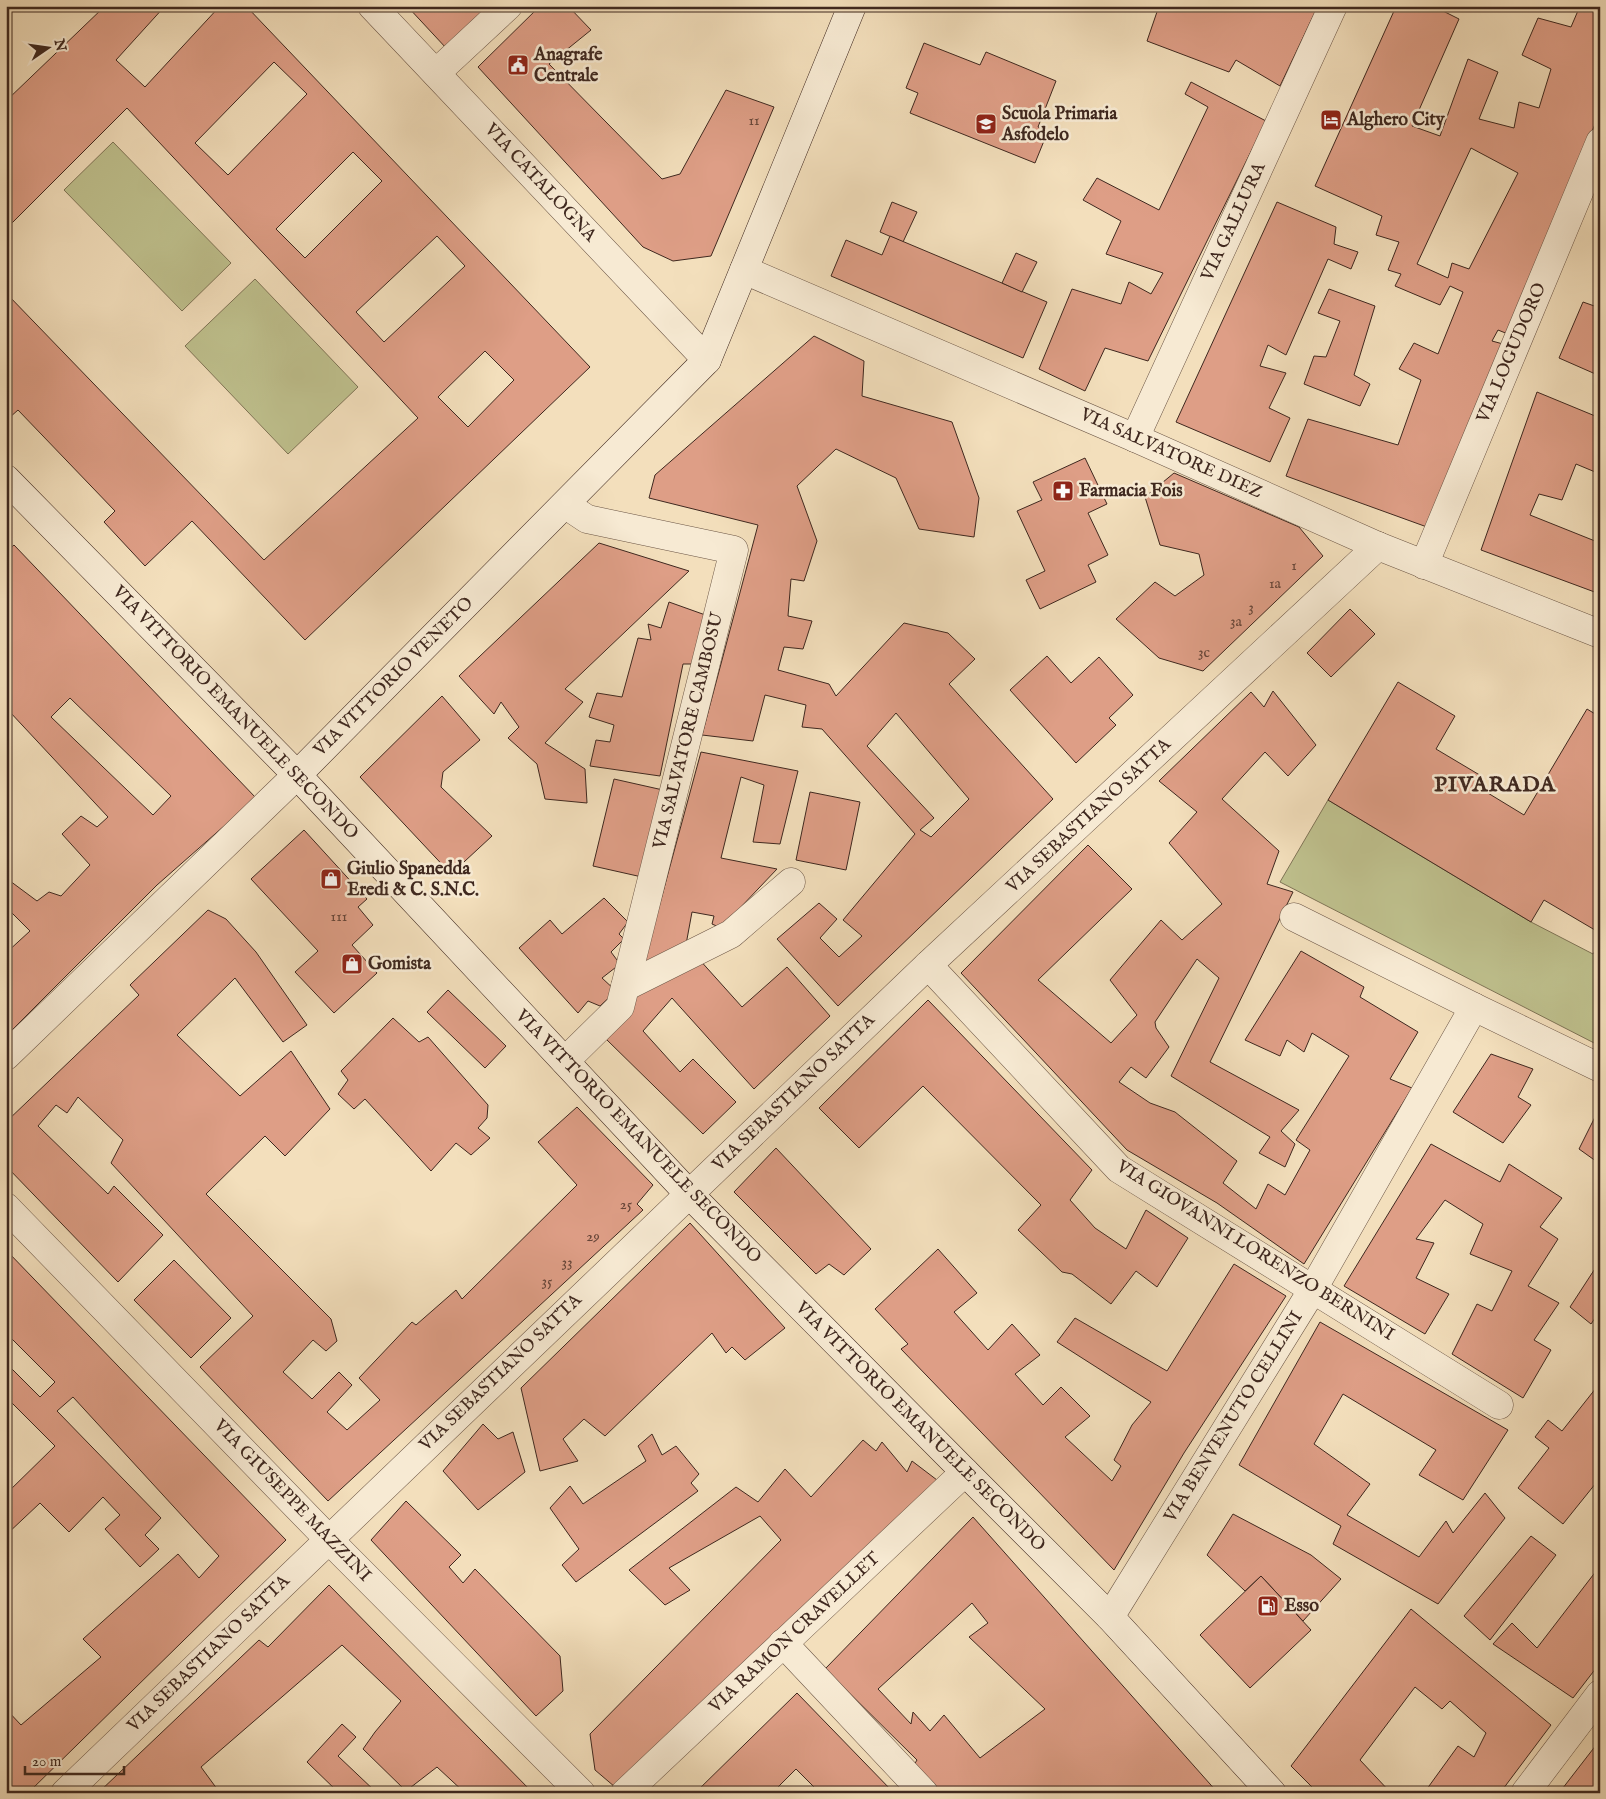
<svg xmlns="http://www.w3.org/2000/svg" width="1606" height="1799" viewBox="0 0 1606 1799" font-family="'IM FELL English',serif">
<rect width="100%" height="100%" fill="#f3dfbc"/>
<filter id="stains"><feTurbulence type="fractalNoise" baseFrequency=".004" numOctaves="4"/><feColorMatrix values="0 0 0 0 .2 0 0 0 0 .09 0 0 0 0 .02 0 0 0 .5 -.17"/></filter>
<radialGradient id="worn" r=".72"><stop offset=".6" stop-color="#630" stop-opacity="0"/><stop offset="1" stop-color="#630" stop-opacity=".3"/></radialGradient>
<g fill="#bfc18e" stroke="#7f7456">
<polygon points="113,142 231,263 182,311 64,190"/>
<polygon points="255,279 358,387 288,454 185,346"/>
<polygon points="1328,800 1531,922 1593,954 1597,948 1600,950 1600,1046 1280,882"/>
</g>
<g fill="#de9e86" stroke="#3f281f" fill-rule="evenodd">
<path d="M105 6H165L116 60 145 87 220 6H246L590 367 305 640 192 521 145 566 104 522 115 511 18 410 9 418 6 416V293L264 560 418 418 127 108 6 229V101ZM274 62 307 94 228 175 195 143ZM353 152 382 181 305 258 276 229ZM437 236 465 266 384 342 356 312ZM485 351 514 380 468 427 438 397Z"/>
<polygon points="407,6 489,6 447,49"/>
<polygon points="540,6 568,6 591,30 549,64 662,179 680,174 726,90 774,107 711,256 673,261 643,247 478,67"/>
<polygon points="1159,6 1318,6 1280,86 1236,60 1229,72 1147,41"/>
<path d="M1378 6H1444L1443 11 1459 19 1412 126 1440 136 1468 59 1498 72 1479 119 1514 128 1519 102 1539 108 1551 69 1522 55 1538 18 1571 27 1580 6H1600V111L1513 336 1498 330 1492 341 1503 344 1427 527 1286 476 1308 419 1398 445 1421 380 1399 369 1414 343 1438 354 1463 292 1450 286 1440 305 1395 286 1401 274 1388 270 1399 242 1376 235 1382 216 1315 186 1394 11ZM1471 148 1518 173 1469 269 1452 263 1448 278 1417 264Z"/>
<polygon points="924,43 980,65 986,52 1056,81 1038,127 1048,131 1035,163 910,113 918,93 906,88"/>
<polygon points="1191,82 1266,121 1148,361 1105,348 1085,391 1039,369 1072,289 1121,304 1129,282 1151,294 1163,273 1106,254 1121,221 1083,200 1097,178 1159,210 1208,107 1185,94"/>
<polygon points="892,202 917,212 903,242 880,232"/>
<polygon points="1277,202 1336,227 1334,244 1358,252 1351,269 1328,259 1286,355 1268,345 1260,366 1286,373 1269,408 1290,418 1270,462 1176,422"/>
<polygon points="890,236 1047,302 1023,358 831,276 846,240 882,255"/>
<polygon points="1016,253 1037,262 1022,292 1002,283"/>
<polygon points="1329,289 1375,306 1354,375 1370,384 1360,406 1304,384 1314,356 1326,357 1340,321 1318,313"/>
<polygon points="1583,302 1600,308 1600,376 1559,358"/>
<path d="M814 336 864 361 862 396 952 422 979 498 974 537 919 529 896 478 836 449 797 486 817 541 804 581 791 579 788 616 812 621 803 649 784 647 778 670 829 684 836 696 904 623 948 633 975 659 949 684 1053 799 838 1006 777 939 819 903 837 919 820 938 839 957 862 936 843 920 915 834 822 729 802 727 806 705 765 695 753 741 702 735 758 525 649 498 655 475ZM896 713 969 799 931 837 920 830 934 818 867 746Z"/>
<polygon points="1537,392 1600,418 1600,474 1576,464 1562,500 1539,494 1530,515 1600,543 1600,594 1481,550"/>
<polygon points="1085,458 1107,504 1088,513 1108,555 1088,565 1096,582 1040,609 1026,580 1045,571 1017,511 1042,500 1033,482"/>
<polygon points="1174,473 1299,527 1323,556 1203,671 1159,658 1116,619 1155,582 1175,596 1204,575 1199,554 1160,545 1145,497"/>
<polygon points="599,543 689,571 565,689 583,702 545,743 585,769 587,803 545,799 537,764 508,738 519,727 501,702 494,714 459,676"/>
<path d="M14 545 256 798 157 885 6 1036V953L30 931 6 907V878L37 901 49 892 61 896 90 865 62 834 81 816 97 827 108 817 9 711 6 714V552ZM70 698 171 796 153 815 51 717Z"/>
<polygon points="669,602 711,617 696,664 683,664 660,776 590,766 596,740 610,742 614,725 589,717 597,693 622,697 638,638 651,640 648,624 661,628"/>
<polygon points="1350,609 1375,634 1331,677 1307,653"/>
<polygon points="1047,656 1071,683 1099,657 1133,695 1109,718 1116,725 1076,763 1010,690"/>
<polygon points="1398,682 1455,716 1436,749 1483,777 1478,787 1524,815 1587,709 1600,717 1600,852 1597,856 1600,858 1600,933 1544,900 1531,922 1328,800"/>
<polygon points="1273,691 1316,745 1288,776 1265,752 1222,799 1279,851 1267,884 1293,892 1210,1062 1299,1110 1281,1131 1295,1144 1285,1167 1259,1153 1270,1137 1171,1076 1219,978 1197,959 1155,1022 1156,1028 1169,1047 1146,1078 1131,1067 1119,1082 1150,1103 1175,1112 1237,1161 1223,1183 1256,1209 1268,1184 1285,1195 1310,1150 1296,1140 1349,1056 1312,1033 1304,1052 1287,1040 1280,1056 1245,1040 1301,951 1364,987 1360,997 1418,1032 1390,1079 1412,1088 1304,1264 1217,1203 1127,1150 961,973 1088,845 1132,889 1038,980 1111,1043 1137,1015 1110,980 1161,920 1182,940 1222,904 1169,843 1197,812 1159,781 1251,692 1264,707"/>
<polygon points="442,696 480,740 443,772 441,787 492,836 451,874 360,777"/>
<polygon points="701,752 798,771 780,844 753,842 764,785 741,777 721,858 777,869 721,928 712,924 714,916 692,912 685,950 644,962"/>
<polygon points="614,779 663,790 642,877 593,866"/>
<polygon points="810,792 860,802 846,870 796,860"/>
<polygon points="304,830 367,899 358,907 373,925 352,945 377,973 334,1013 295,972 318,951 251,879"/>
<polygon points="604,898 628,922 619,934 624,939 611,952 620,964 602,978 616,991 600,1006 588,1001 578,1013 519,948 550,920 562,934"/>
<polygon points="208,910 226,919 256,952 307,1025 283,1042 235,978 177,1035 240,1096 291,1051 330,1109 285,1156 265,1136 206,1194 331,1319 337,1341 326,1351 313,1340 283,1372 312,1399 339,1372 352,1385 327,1412 347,1430 380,1400 359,1378 412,1322 416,1325 456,1290 462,1299 577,1185 538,1142 577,1107 653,1185 637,1204 643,1210 328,1501 200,1367 253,1316 111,1163 123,1140 78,1097 67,1113 56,1105 38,1126 108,1194 114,1186 163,1235 118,1282 6,1166 6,1122 139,995 130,985"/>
<polygon points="698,958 742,1007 787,967 830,1016 754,1089 672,998 643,1031 680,1072 693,1059 736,1102 703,1134 606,1039 623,1010 650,983"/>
<polygon points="448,990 506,1046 485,1068 427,1012"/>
<polygon points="928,1000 1092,1170 1070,1200 1095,1228 1126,1249 1146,1210 1188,1238 1157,1287 1136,1271 1111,1304 1072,1274 1062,1272 1018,1230 1041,1205 923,1086 859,1148 819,1108"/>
<polygon points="393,1018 419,1042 428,1037 488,1105 487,1118 478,1128 490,1138 471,1155 456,1143 431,1171 365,1099 354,1109 338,1094 348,1080 341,1071"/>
<polygon points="1491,1054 1533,1069 1518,1097 1531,1105 1503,1143 1453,1112"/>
<polygon points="1600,1107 1600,1164 1579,1149"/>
<polygon points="1431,1144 1500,1182 1509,1164 1562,1198 1540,1227 1558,1239 1528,1286 1559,1303 1534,1340 1551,1350 1523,1398 1452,1354 1477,1304 1492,1311 1512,1271 1470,1254 1483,1224 1445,1200 1416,1239 1434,1243 1416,1278 1449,1294 1425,1334 1344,1286"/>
<polygon points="776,1148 871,1249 844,1275 829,1264 816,1274 734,1192"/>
<polygon points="690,1223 785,1328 745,1360 732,1347 726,1353 712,1333 605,1436 584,1419 563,1439 578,1461 540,1471 521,1388"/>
<polygon points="938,1249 977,1293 954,1312 988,1350 1012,1324 1040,1355 1015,1374 1043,1405 1061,1387 1090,1416 1065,1437 1112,1481 1121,1466 1114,1460 1132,1425 1151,1402 1057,1342 1075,1318 1167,1371 1234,1264 1286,1296 1184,1453 1114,1570 901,1349 908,1344 875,1309"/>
<polygon points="6,1250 286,1540 28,1793 6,1793 6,1709 21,1725 101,1657 83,1639 178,1554 199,1578 219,1556 73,1397 57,1411 161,1518 145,1535 159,1549 140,1567 105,1529 120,1515 103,1497 69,1532 40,1503 6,1535 6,1494 55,1446 6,1397 6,1363 40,1397 55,1382 6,1333"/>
<polygon points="174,1260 231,1318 191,1358 134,1300"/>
<polygon points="1600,1261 1600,1311 1591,1324 1570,1307"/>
<polygon points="1320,1322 1508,1430 1463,1500 1419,1475 1436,1450 1343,1394 1314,1444 1370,1484 1347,1515 1419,1557 1446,1521 1453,1533 1485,1493 1505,1518 1438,1604 1333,1544 1341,1526 1239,1465"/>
<polygon points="1600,1383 1600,1478 1563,1524 1518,1488 1549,1448 1535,1437 1548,1420 1562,1431"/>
<polygon points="483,1424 498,1439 513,1432 525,1472 478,1510 443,1471"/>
<polygon points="652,1434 662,1455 676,1446 699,1474 691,1483 698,1491 576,1582 562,1565 579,1549 550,1508 570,1486 583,1504 646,1461 638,1446"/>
<polygon points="863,1440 876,1451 882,1442 907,1472 912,1461 937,1480 615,1787 595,1770 590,1734 781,1540 760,1516 669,1568 690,1590 665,1605 629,1570 736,1487 758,1502 785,1469 811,1497"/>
<polygon points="406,1501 461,1555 449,1567 463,1583 475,1569 560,1656 563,1691 536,1716 371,1540"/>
<polygon points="1233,1514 1311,1555 1341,1579 1303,1621 1261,1576 1245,1591 1207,1555"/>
<path d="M973 1517 1218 1793H935L912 1768 917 1760 825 1669ZM972 1603 988 1623 969 1637 1045 1709 980 1758 944 1715 930 1731 913 1712 911 1724 878 1689Z"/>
<polygon points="1531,1536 1556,1555 1490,1640 1464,1616"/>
<polygon points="1600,1566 1600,1663 1573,1698 1493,1644 1512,1623 1537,1648"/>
<polygon points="1261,1576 1311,1630 1250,1688 1200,1635"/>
<polygon points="329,1585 533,1793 465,1793 437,1767 406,1791 363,1749 375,1732 401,1701 342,1645 201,1767 220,1793 147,1793 143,1787 136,1793 98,1793 259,1640 268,1647"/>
<polygon points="1411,1609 1551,1725 1500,1793 1424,1793 1458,1746 1474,1757 1486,1733 1450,1701 1442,1709 1415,1687 1360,1760 1391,1793 1318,1793 1291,1766"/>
<polygon points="797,1693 894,1793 820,1793 796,1769 772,1793 695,1793"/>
<polygon points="342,1724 356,1737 338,1756 377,1793 339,1793 307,1762"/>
<polygon points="1600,1740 1600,1793 1559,1793"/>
</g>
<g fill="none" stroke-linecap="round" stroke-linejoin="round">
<g stroke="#6c5646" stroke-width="29">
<g id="street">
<polyline points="372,6 707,360"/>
<polyline points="436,73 508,6"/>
<polyline points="744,270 1135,438 1378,546 1600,634"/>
<polyline points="1135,438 1333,6"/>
<polyline points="1424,565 1600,142"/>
<polyline points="1294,917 1474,1007"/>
<polyline points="928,965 1119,1169 1499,1405"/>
<polyline points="625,987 731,934 791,882"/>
<polyline points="6,1056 297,775"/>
<polyline points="565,1061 620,1007 734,550 587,519 566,505"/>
<polyline points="6,1207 343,1554 581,1793"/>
<polyline points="1110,1617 1313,1289 1474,1007 1600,1068"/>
<polyline points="783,1643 924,1793"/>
<polyline points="65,1793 928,965 1378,546"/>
<polyline points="625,1793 965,1472"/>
<polyline points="1525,1793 1600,1694"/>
</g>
</g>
<g stroke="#3f281f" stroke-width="29">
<g id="secondary">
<polyline points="6,479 297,775 689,1194 965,1472 1110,1617 1272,1793"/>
<polyline points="297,775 707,360 852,6"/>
</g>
</g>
<use href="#street" stroke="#f7ead3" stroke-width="28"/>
<use href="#secondary" stroke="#f7ead3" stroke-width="28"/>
</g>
<defs>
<g id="civic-square" transform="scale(1.125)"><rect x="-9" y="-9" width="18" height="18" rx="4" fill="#8f2418" stroke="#f7ead3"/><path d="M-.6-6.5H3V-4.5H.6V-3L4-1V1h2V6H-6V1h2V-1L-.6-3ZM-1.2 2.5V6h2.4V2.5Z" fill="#fff"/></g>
<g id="hotel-square" transform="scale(1.125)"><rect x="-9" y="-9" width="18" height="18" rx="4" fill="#8f2418" stroke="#f7ead3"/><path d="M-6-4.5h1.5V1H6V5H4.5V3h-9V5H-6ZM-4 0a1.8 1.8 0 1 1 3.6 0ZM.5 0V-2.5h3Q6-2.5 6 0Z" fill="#fff"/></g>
<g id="school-square" transform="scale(1.125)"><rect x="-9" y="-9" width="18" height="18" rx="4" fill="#8f2418" stroke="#f7ead3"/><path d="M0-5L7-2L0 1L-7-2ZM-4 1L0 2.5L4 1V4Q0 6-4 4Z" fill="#fff"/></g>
<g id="pharmacy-square" transform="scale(1.125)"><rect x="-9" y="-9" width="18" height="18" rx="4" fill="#8f2418" stroke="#f7ead3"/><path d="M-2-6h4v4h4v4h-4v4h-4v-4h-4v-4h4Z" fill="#fff"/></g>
<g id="shop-square" transform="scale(1.125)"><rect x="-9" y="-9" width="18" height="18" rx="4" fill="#8f2418" stroke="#f7ead3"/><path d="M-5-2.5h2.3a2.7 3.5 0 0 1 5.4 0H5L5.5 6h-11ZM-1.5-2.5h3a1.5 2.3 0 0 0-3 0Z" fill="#fff"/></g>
<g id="fuel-square" transform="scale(1.125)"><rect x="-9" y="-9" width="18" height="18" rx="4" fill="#8f2418" stroke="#f7ead3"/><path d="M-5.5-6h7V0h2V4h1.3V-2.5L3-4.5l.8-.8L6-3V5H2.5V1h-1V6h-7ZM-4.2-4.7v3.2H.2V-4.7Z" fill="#fff"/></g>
</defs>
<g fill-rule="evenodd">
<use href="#civic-square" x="518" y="65"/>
<use href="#hotel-square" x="1331" y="120"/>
<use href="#school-square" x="986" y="124"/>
<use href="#pharmacy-square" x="1063" y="491"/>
<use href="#shop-square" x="331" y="879"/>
<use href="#shop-square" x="352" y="964"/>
<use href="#fuel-square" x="1268" y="1606"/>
</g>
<g text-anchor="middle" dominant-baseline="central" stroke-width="5" stroke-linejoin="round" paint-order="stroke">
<g font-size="15" fill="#674639">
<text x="754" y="120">11</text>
<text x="1294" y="565">1</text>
<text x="1275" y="583">1a</text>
<text x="1251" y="607">3</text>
<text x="1236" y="621">3a</text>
<text x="1204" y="652">3c</text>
<text x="339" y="916">111</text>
<text x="626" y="1204">25</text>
<text x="593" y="1236">29</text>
<text x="567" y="1262">33</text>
<text x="547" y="1281">35</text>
</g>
<g font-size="18" font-weight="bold" fill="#3f281f" stroke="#f7ead3" text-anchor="start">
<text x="534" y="55">Anagrafe<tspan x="534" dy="21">Centrale</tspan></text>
<text x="1002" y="114">Scuola Primaria<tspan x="1002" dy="21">Asfodelo</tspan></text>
<text x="1347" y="120">Alghero City</text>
<text x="1079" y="491">Farmacia Fois</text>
<text x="347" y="869">Giulio Spanedda<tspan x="347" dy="21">Eredi &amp; C. S.N.C.</tspan></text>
<text x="368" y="964">Gomista</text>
<text x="1284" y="1606">Esso</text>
</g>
<g font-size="18" fill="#3f281f" stroke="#f7ead3">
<text transform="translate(540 183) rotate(47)">VIA CATALOGNA</text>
<text transform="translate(1234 222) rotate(-65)">VIA GALLURA</text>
<text transform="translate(1512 353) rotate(-67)">VIA LOGUDORO</text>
<text transform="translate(1171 454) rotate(24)">VIA SALVATORE DIEZ</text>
<text transform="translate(394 677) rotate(-45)">VIA VITTORIO VENETO</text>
<text transform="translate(235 713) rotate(46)">VIA VITTORIO EMANUELE SECONDO</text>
<text transform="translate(689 731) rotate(-76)">VIA SALVATORE CAMBOSU</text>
<text transform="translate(1089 816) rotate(-43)">VIA SEBASTIANO SATTA</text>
<text transform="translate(794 1093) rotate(-44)">VIA SEBASTIANO SATTA</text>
<text transform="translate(638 1137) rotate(46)">VIA VITTORIO EMANUELE SECONDO</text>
<text transform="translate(1255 1251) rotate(32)">VIA GIOVANNI LORENZO BERNINI</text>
<text transform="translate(501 1373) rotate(-44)">VIA SEBASTIANO SATTA</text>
<text transform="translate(1234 1417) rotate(-58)">VIA BENVENUTO CELLINI</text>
<text transform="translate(920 1427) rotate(45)">VIA VITTORIO EMANUELE SECONDO</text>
<text transform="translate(292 1501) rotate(46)">VIA GIUSEPPE MAZZINI</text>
<text transform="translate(795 1633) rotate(-43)">VIA RAMON CRAVELLET</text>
<text transform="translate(209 1654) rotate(-44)">VIA SEBASTIANO SATTA</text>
</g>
<g font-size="22" font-weight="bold" letter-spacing="1" fill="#3f281f" stroke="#f7ead3">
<text x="1495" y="785">PIVARADA</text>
</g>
</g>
<rect width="1606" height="1799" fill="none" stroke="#f3dfbc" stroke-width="25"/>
<rect x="8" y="8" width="1591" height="1784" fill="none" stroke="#3f281f" stroke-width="2.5"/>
<rect x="12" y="12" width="1581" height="1774" fill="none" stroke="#3f281f"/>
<g transform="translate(48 48) rotate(77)" stroke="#f7ead3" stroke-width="4" paint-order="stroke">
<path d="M0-4L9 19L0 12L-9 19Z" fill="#3f281f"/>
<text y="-8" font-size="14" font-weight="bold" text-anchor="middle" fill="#3f281f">N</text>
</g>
<path d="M25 1766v8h99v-8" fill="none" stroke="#3f281f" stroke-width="2.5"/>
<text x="32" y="1766" font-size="15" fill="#3f281f" stroke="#f7ead3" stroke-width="4" paint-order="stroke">20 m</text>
<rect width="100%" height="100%" filter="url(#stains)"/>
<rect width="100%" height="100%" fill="url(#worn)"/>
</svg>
